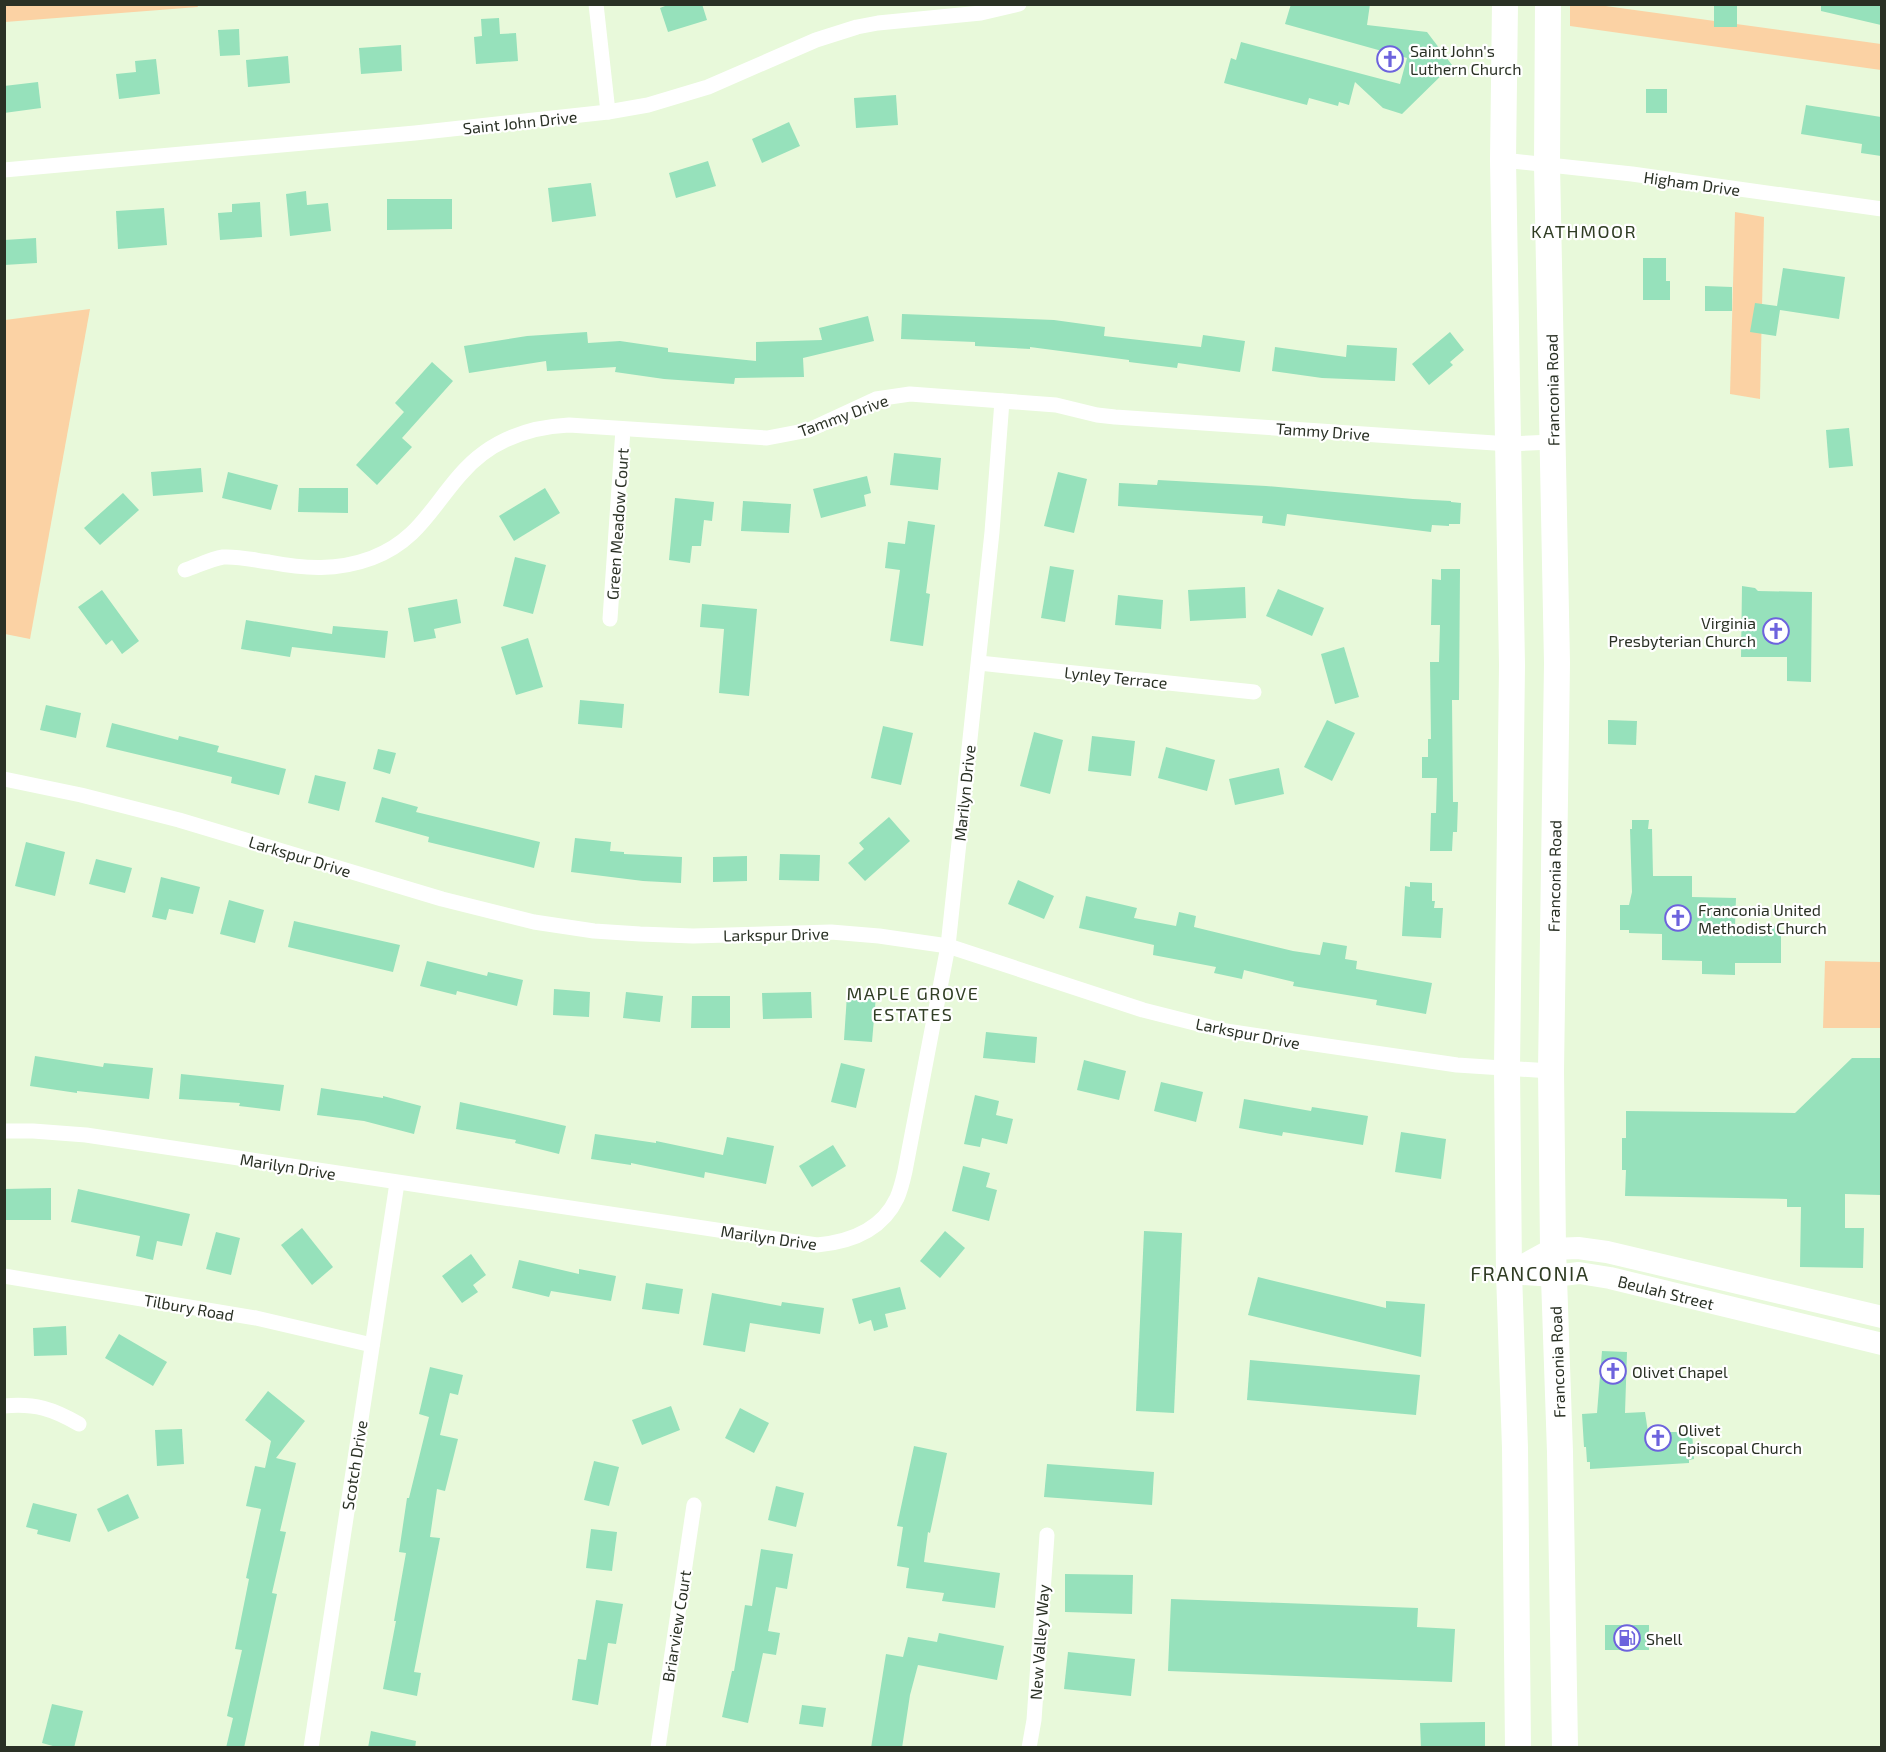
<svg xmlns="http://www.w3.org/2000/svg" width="1886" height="1752" viewBox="0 0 1886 1752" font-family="'Exo 2',sans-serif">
<rect width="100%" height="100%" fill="#e8f9da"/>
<g fill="#fbd2a4">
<polygon points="1591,4 1881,44 1881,70 1570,26 1570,5"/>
<polygon points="197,5 198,7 5,22 5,5"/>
<polygon points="1735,212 1764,217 1760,399 1730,394"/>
<polygon points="90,309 30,639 5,634 5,320"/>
<polygon points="1825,961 1881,962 1881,1028 1823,1028"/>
</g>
<g fill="#96e1bb">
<polygon points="670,4 702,4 707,20 668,32 660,8"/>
<polygon points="1291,4 1370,4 1367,25 1427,32 1452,65 1402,114 1383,108 1355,82 1349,105 1339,102 1338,106 1309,98 1307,105 1224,83 1231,58 1236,60 1241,42 1400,84 1407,58 1285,24"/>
<rect x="1714" y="4" width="23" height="23"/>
<polygon points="1821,4 1881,4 1881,25 1821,11"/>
<polygon points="499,18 500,34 516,33 518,61 476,64 474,37 482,36 481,19"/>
<polygon points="239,29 240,55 220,56 218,30"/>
<polygon points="401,45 402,71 361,74 359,48"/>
<polygon points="288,56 290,83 248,87 246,60"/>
<polygon points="156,59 160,94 119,99 116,74 136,72 135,61"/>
<polygon points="38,82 41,108 4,113 4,86"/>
<rect x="1646" y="89" width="21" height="24"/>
<polygon points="896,95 898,125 856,128 854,98"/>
<polygon points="1806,105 1881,117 1881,156 1861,153 1862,144 1801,134"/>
<polygon points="789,122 800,146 762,163 752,139"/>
<polygon points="708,161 716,186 676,198 669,173"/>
<polygon points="591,183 596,216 552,222 548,188"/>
<polygon points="306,191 307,205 328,203 331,231 290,236 286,194"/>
<polygon points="387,199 452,199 452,229 387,230"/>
<polygon points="260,202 262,237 220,240 218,213 232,212 232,204"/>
<polygon points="164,208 167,245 118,249 116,211"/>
<polygon points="36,238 37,263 4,265 4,240"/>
<polygon points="1643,258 1666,258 1666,281 1670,281 1670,300 1643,300"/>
<polygon points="1783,268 1845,277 1839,319 1780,310 1776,336 1750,332 1755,303 1777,306"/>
<polygon points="1705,286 1732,287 1732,311 1705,311"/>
<polygon points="902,314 1054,320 1105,327 1104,336 1201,347 1203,335 1245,341 1240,372 1178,363 1177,368 1129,362 1129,360 1030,347 1030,349 975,346 975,342 901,339"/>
<polygon points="868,316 874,341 803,358 804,377 735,378 734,384 664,379 615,372 616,367 547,371 546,361 469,373 464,346 527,336 587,332 588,343 620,341 668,348 668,352 756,361 756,342 822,340 819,328"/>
<polygon points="1450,332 1464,350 1450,362 1453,365 1429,385 1412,364"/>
<polygon points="1347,345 1397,348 1395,381 1322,378 1272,371 1275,347 1346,357"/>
<polygon points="432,362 453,381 402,438 412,447 377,485 356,465 404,412 395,403"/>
<polygon points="1849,428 1853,466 1829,468 1826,430"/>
<polygon points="894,453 941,458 938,490 890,485"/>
<polygon points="201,468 203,492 153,496 151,472"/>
<polygon points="228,472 278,485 271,510 222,498"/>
<polygon points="1058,472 1087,479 1074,533 1044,526"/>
<polygon points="867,476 871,493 864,495 866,506 821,518 813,489"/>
<polygon points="1158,480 1266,486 1413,499 1451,501 1451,502 1461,503 1460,524 1449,524 1449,526 1432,525 1431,532 1287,514 1285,526 1262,523 1263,516 1118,506 1119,483 1157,485"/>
<polygon points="299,488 348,488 348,513 298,512"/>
<polygon points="545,488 560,513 514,541 499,516"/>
<polygon points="123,493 139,510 100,545 84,528"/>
<polygon points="675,498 714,502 712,521 704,520 701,546 692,546 690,563 669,560"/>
<polygon points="743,501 791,504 789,533 741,531"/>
<polygon points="908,521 935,525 926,593 930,594 923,646 890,641 900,570 885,568 888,542 905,544"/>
<polygon points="515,557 546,565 533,614 503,606"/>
<polygon points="1050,566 1074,570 1065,622 1041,618"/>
<polygon points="1441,569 1460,569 1459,700 1452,700 1453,802 1458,802 1457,832 1453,832 1452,851 1430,851 1431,813 1436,813 1437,778 1422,778 1422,757 1428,757 1428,739 1431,739 1430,662 1439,662 1440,625 1431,625 1432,579 1441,580"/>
<polygon points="1742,586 1755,588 1758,591 1812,592 1811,682 1787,681 1787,657 1741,657"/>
<polygon points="1245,587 1246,618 1190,621 1188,590"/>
<polygon points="1278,589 1324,608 1312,636 1266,616"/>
<polygon points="102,590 139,641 122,654 112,640 106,645 78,607"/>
<polygon points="1118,595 1163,600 1161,629 1115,625"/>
<polygon points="457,599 461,623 434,629 436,638 414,642 408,608"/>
<polygon points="702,604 757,609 749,696 719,693 724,629 700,627"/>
<polygon points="246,620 332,634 333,626 388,631 385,658 292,647 290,657 241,649"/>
<polygon points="528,638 543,687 516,695 501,647"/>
<polygon points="1344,647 1359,697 1335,704 1321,654"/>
<polygon points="580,700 624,704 622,728 578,724"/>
<polygon points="46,705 81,713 76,738 40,730"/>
<polygon points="1327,720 1355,733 1332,781 1304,767"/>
<polygon points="1608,720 1637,721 1636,745 1608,744"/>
<polygon points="112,723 178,740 179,736 219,746 217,752 286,769 279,795 231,783 232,777 106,747"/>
<polygon points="883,726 913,733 901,785 871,778"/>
<polygon points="1034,732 1063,740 1050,794 1020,786"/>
<polygon points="1092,736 1135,741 1131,776 1088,771"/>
<polygon points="1166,747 1215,760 1207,791 1158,778"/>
<polygon points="378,749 396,753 390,774 373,769"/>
<polygon points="1279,768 1284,794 1235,805 1229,779"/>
<polygon points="315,775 346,782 339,811 308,803"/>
<polygon points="382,797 418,807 416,812 540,842 534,868 428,842 429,837 375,822"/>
<polygon points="889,817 910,841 865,881 848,863 864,849 859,843"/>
<polygon points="1632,820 1649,820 1648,829 1652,829 1653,876 1692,876 1692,897 1736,898 1735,926 1781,926 1781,963 1735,963 1735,975 1702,974 1702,961 1662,960 1662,934 1629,933 1629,930 1620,930 1620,905 1629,905 1632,892 1630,829 1632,829"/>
<polygon points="575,838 611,842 610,851 624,852 624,854 682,857 681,883 643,881 571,872"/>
<polygon points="26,842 65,852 55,896 15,886"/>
<polygon points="780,854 820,855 819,881 779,880"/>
<polygon points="747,856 747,881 713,882 713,857"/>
<polygon points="96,859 132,868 125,893 89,884"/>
<polygon points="161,877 200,887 193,914 169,909 166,920 152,917"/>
<polygon points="1018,880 1054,896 1044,919 1008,904"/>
<polygon points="1410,882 1432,883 1432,901 1435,901 1434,908 1443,908 1441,938 1402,936 1405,886 1410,887"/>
<polygon points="1086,896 1137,908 1134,918 1176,926 1179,912 1196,916 1194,927 1293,951 1320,955 1323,942 1347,946 1345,959 1357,961 1356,969 1432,983 1426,1014 1376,1005 1377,1000 1293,986 1294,982 1244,970 1242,979 1214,973 1216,967 1153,955 1154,945 1079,928"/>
<polygon points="229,900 264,910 255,943 220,934"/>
<polygon points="294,921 400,945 393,972 288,947"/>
<polygon points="427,961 487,976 488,972 523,980 517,1006 457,991 456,995 420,986"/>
<polygon points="554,989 590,992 589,1017 553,1015"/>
<polygon points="626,992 663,996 660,1022 623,1018"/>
<polygon points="811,992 812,1018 763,1019 762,993"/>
<polygon points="847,995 876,996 872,1042 844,1040"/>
<polygon points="692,996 730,996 730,1028 691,1028"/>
<polygon points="986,1032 1037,1037 1035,1063 983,1058"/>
<polygon points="35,1056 103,1067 104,1063 153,1068 149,1099 77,1091 77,1093 30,1086"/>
<polygon points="1852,1058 1881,1058 1881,1195 1845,1194 1845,1228 1864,1228 1863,1268 1800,1267 1801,1207 1787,1207 1787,1199 1625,1196 1626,1170 1622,1170 1622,1138 1626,1138 1626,1111 1795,1113"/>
<polygon points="1084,1060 1126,1071 1119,1100 1077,1090"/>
<polygon points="841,1063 865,1069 856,1108 831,1102"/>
<polygon points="181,1074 284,1085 280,1111 239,1106 240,1103 179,1099"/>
<polygon points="1161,1082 1203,1092 1196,1122 1154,1111"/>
<polygon points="321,1088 383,1098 383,1096 421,1106 414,1134 364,1121 317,1115"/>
<polygon points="975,1095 999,1101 996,1115 1013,1119 1007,1144 982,1138 980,1147 964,1144"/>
<polygon points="1244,1099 1311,1111 1312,1107 1368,1116 1363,1145 1283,1132 1282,1136 1239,1128"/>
<polygon points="460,1102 566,1126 559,1154 515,1143 516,1140 456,1129"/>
<polygon points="1401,1132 1446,1139 1441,1179 1395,1172"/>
<polygon points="595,1134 656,1143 656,1141 723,1155 727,1137 774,1146 766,1184 705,1172 704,1178 631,1163 631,1165 591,1159"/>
<polygon points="833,1145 846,1166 812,1187 799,1166"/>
<polygon points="963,1166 990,1173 986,1187 997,1190 989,1221 952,1211"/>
<polygon points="51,1188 51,1220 4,1220 4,1189"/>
<polygon points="78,1189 190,1214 182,1246 157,1241 153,1260 136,1256 140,1236 71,1222"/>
<polygon points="302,1228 333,1267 312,1285 281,1245"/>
<polygon points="945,1231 965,1248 940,1278 920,1261"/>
<polygon points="1144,1231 1182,1233 1174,1413 1136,1411"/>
<polygon points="216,1232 240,1238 231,1275 206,1269"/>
<polygon points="471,1254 486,1275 473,1285 478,1292 462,1303 442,1276"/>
<polygon points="519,1260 579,1274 579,1269 616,1276 611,1301 551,1291 549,1297 512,1288"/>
<polygon points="1258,1277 1386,1308 1386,1301 1425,1304 1421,1357 1248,1315"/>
<polygon points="646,1283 683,1289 679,1314 642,1309"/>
<polygon points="900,1287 906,1309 885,1314 888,1327 874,1331 871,1320 859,1324 852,1299"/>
<polygon points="712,1293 781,1306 782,1302 824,1308 820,1334 750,1323 745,1352 703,1345"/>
<polygon points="66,1326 67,1355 34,1356 33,1328"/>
<polygon points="119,1334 167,1362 153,1386 105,1358"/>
<polygon points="1602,1351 1627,1352 1625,1413 1645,1412 1648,1432 1692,1432 1694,1459 1689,1460 1689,1463 1590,1469 1590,1462 1587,1462 1586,1447 1584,1447 1582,1414 1597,1413"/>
<polygon points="1250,1360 1420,1375 1416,1415 1247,1400"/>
<polygon points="430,1367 463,1375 458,1395 450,1393 440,1435 458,1439 445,1491 437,1489 430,1537 440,1538 414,1672 421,1673 417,1696 383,1689 396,1621 394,1621 406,1553 399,1552 407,1498 409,1498 429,1417 419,1414"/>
<polygon points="268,1391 305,1421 276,1458 296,1463 280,1531 286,1532 272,1593 277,1594 244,1748 226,1748 233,1718 227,1716 242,1650 235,1649 249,1579 246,1578 261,1509 246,1506 255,1466 265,1468 271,1441 245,1420"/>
<polygon points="671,1406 680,1430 642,1445 632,1420"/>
<polygon points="740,1408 769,1423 754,1453 725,1438"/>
<polygon points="182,1429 184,1464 157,1466 155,1430"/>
<polygon points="914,1446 947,1453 930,1533 928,1532 924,1562 1000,1573 995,1608 942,1601 944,1593 906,1588 909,1568 897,1566 903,1527 897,1526"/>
<polygon points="594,1461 619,1467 609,1506 584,1500"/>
<polygon points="1047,1464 1154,1472 1152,1505 1044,1497"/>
<polygon points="776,1486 804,1493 796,1527 768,1520"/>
<polygon points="128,1494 139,1518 108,1532 97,1509"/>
<polygon points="33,1503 77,1514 70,1542 37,1534 38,1530 26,1527"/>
<polygon points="591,1529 617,1532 612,1571 586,1568"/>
<polygon points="761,1549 793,1554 787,1589 776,1587 768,1631 780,1633 776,1655 763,1653 748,1723 722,1717 732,1671 734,1671 745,1605 752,1606"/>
<polygon points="1065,1574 1133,1575 1132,1614 1065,1612"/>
<polygon points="1171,1599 1418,1608 1417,1627 1455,1629 1452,1682 1168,1671"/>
<polygon points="596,1600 623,1604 616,1644 608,1643 598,1705 572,1700 578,1659 586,1660"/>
<rect x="1605" y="1625" width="44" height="25"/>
<polygon points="939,1633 1004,1646 997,1680 918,1665 910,1695 902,1748 871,1748 886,1654 903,1657 908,1637 937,1642"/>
<polygon points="1068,1652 1135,1659 1131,1696 1064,1689"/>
<polygon points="52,1704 83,1711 74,1748 60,1748 42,1743"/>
<polygon points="802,1705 826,1708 823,1727 799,1724"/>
<polygon points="1485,1722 1485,1748 1421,1748 1420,1723"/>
<polygon points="371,1731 416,1741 415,1748 368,1748"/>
</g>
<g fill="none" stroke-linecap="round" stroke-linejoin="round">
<g stroke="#fff" stroke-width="15">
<polyline points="596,4 608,112"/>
<polyline points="1503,160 1632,174 1882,209"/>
<polyline points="4,170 415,133 608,112 648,105 708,87 816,40 857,27 878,23 981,13 1019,4"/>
<path d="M185 570C197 566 211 559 223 557 238 556 254 560 269 562 305 569 337 571 372 558 417 541 431 508 460 475 488 442 527 427 569 425L767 438 809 430 876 399 910 394 1056 405 1097 415 1115 417 1509 444 1553 442"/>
<polyline points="610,619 623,429"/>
<polyline points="979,663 1254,692"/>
<polyline points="4,779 81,795 179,820 442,899 534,922 594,931 640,934 693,936 831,932 879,936 948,946 1143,1010 1226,1031 1457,1065 1551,1071"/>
<path d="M4 1131H33L86 1135 817 1245C850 1242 882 1230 897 1198 901 1189 903 1180 905 1171L948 946 992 532 1002 401"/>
<polyline points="4,1276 256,1318 372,1345"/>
<path d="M4 1406C35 1403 53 1409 79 1424"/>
<polyline points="311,1748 397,1183"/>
<polyline points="658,1748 694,1505"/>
<polyline points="1029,1748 1034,1720 1047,1535"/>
</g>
<g stroke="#fff" stroke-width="22">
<polyline points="1509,1273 1553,1249 1578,1248 1607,1252 1882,1317"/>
<polyline points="1509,1273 1554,1276 1579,1273 1610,1278 1882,1344"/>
</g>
<g stroke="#fff" stroke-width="26">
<polyline points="1505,4 1503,160 1512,665 1507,1068 1509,1273 1515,1448 1518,1748"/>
<polyline points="1548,4 1547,165 1557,663 1551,1071 1553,1249 1560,1452 1565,1748"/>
</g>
</g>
<defs>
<g id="church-ring" transform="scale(1.35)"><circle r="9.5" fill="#fff" stroke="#6d63dd" stroke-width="1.5"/><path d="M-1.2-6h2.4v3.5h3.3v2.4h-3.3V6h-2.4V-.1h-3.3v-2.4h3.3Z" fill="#6d63dd"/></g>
<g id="fuel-ring" transform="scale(1.35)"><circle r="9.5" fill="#fff" stroke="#6d63dd" stroke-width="1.5"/><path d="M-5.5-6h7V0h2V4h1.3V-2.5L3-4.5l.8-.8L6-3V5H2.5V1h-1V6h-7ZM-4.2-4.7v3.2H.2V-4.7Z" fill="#6d63dd"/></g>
</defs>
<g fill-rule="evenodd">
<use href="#church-ring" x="1390" y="59"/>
<use href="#church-ring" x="1776" y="631"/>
<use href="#church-ring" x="1678" y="918"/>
<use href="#church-ring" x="1613" y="1371"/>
<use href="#church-ring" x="1658" y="1438"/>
<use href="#fuel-ring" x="1627" y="1638"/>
</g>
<g text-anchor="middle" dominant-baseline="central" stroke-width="4.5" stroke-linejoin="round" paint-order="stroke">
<g font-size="16" fill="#2a3125" stroke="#fff" text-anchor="start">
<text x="1410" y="50">Saint John's<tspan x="1410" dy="18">Luthern Church</tspan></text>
<text x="1756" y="622" text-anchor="end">Virginia<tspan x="1756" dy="18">Presbyterian Church</tspan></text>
<text x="1698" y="909">Franconia United<tspan x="1698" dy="18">Methodist Church</tspan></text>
<text x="1632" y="1371">Olivet Chapel</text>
<text x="1678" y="1429">Olivet<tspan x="1678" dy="18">Episcopal Church</tspan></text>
<text x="1646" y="1638">Shell</text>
</g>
<g font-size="16" fill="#2a3125" stroke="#fff">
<text transform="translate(520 122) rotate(-6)">Saint John Drive</text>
<text transform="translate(1692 183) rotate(8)">Higham Drive</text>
<text transform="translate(1552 390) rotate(-91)">Franconia Road</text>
<text transform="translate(843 415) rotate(-20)">Tammy Drive</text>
<text transform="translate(1323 431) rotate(4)">Tammy Drive</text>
<text transform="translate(617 524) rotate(-86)">Green Meadow Court</text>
<text transform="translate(1116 677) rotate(6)">Lynley Terrace</text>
<text transform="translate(964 793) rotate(-84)">Marilyn Drive</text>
<text transform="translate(300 856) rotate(17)">Larkspur Drive</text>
<text transform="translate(1554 876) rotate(-89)">Franconia Road</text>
<text transform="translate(776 934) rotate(-1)">Larkspur Drive</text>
<text transform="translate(1248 1033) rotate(11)">Larkspur Drive</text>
<text transform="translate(288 1166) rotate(9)">Marilyn Drive</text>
<text transform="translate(769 1237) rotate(8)">Marilyn Drive</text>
<text transform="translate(1666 1292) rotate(14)">Beulah Street</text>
<text transform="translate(189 1307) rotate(10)">Tilbury Road</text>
<text transform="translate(1557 1362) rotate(-92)">Franconia Road</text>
<text transform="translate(354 1465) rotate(-81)">Scotch Drive</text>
<text transform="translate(676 1626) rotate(-81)">Briarview Court</text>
<text transform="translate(1039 1642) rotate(-86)">New Valley Way</text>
</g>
<g font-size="18" letter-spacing="1.5" fill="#303d24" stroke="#fff">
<text x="1584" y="231">KATHMOOR</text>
<text x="913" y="993">MAPLE GROVE<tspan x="913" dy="21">ESTATES</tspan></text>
</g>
<g font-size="20" letter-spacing="1.5" fill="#303d24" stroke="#fff">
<text x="1530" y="1273">FRANCONIA</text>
</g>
</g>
<rect width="1886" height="1752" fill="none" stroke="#2a3125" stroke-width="12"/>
</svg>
